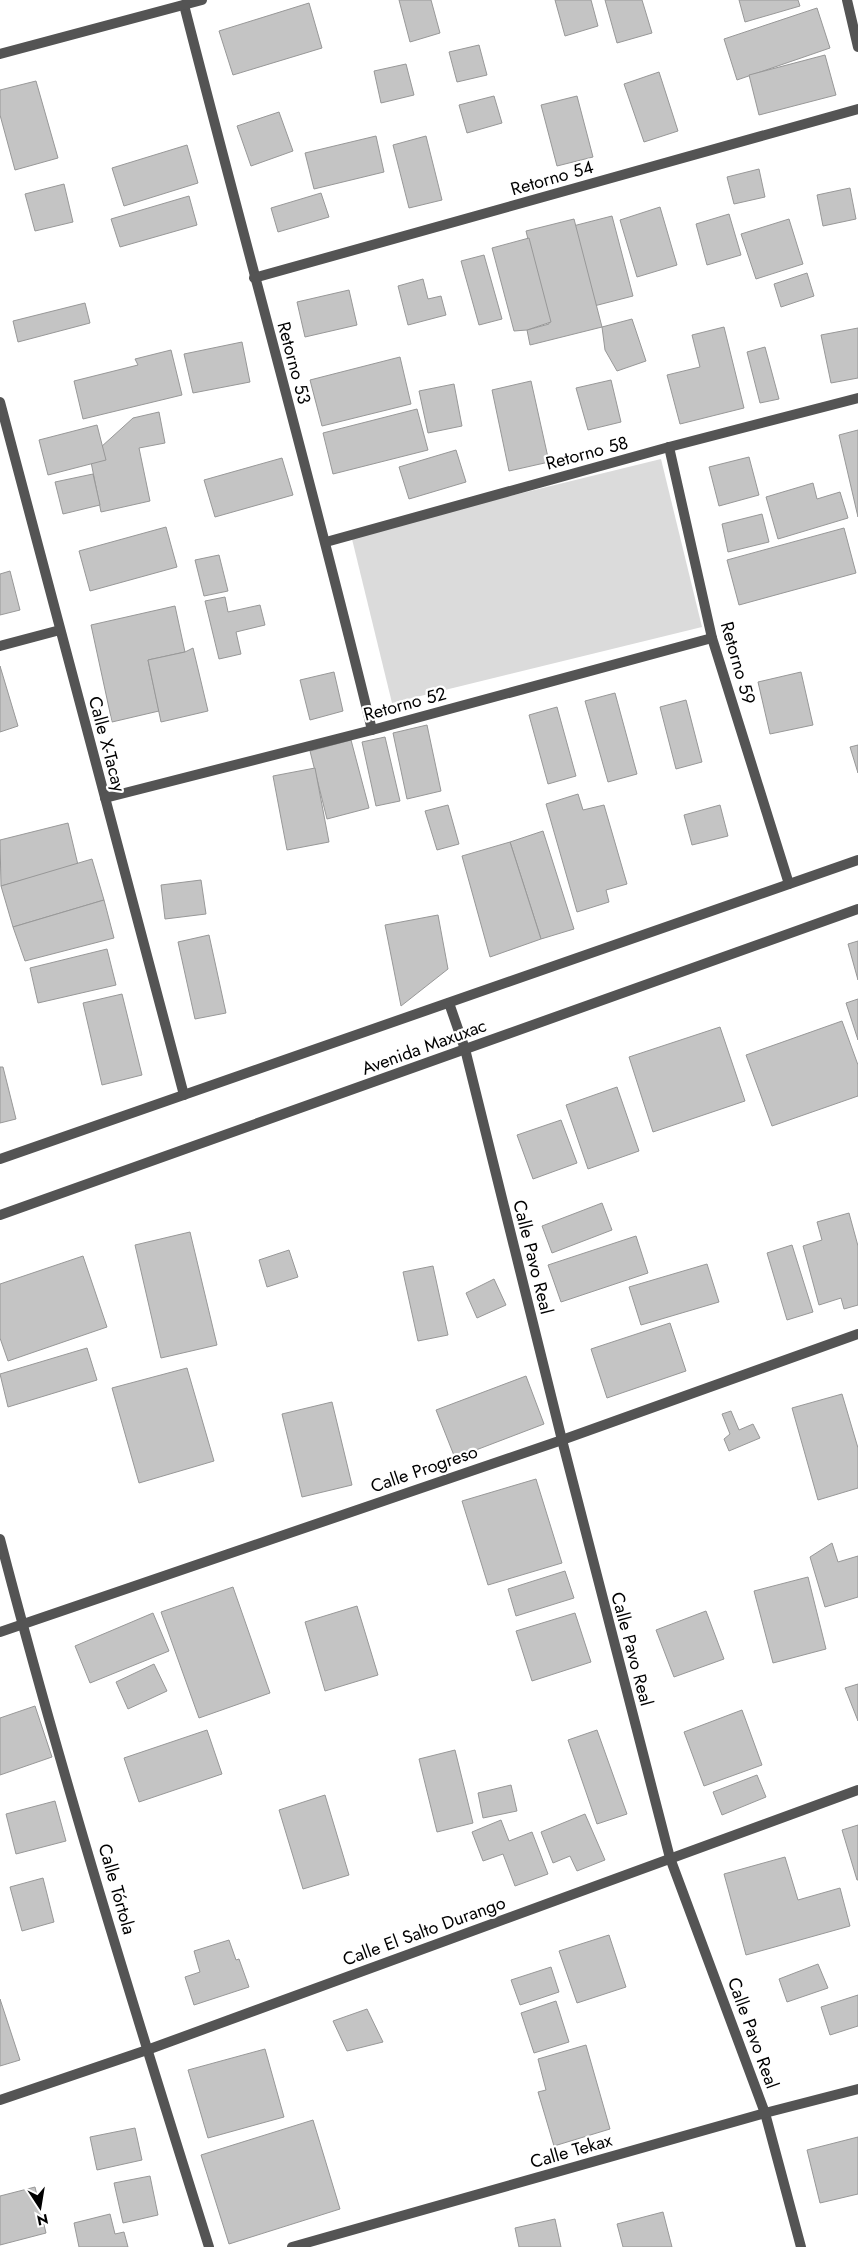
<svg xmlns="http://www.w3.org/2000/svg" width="858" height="2247" viewBox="0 0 858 2247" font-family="Jost,sans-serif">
<rect width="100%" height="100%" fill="#fff"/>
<polygon fill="#dbdbdb" points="661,459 702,627 392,703 351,535"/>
<g fill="#c4c4c4" stroke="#989898">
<polygon points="399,0 431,0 440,33 410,42"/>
<polygon points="555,0 591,0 598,26 565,36"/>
<polygon points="605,0 642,0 652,33 617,43"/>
<polygon points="739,0 798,0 800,6 745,22"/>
<polygon points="309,3 322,48 233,75 219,31"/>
<polygon points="817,8 830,48 737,80 724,39"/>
<polygon points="479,45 487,75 457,82 449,52"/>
<polygon points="825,55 836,95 759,115 749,75"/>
<polygon points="406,64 414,95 381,103 374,71"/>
<polygon points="659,72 678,131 644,142 624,84"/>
<polygon points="36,81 58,158 15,170 0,115 0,90"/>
<polygon points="494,96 502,123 467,133 459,105"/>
<polygon points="577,96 593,157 557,166 541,105"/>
<polygon points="279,112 293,151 251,166 237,126"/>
<polygon points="376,136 384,172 314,189 305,153"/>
<polygon points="426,136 442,200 409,208 393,145"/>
<polygon points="187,145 198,183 124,206 112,168"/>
<polygon points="759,169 765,197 734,204 727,177"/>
<polygon points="64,184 73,222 35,231 25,194"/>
<polygon points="850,188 856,219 823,226 817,195"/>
<polygon points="321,193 329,217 278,232 271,208"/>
<polygon points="189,196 197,225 120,247 111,219"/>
<polygon points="660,207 677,265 637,277 620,220"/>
<polygon points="729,214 741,255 707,265 696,224"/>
<polygon points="612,216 633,296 594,306 573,226"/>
<polygon points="574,219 602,327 530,345 527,330 549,324 526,231"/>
<polygon points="789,219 803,264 756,279 741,234"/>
<polygon points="529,238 551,322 527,330 514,331 492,248"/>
<polygon points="484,255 502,319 479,325 461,261"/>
<polygon points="807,273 814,296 781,307 774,284"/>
<polygon points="423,279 428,299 441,296 446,315 408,325 398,286"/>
<polygon points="349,290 357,325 305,337 297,302"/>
<polygon points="85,303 90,323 18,342 13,321"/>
<polygon points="632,319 646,361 617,371 605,350 602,327"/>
<polygon points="724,327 744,408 680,424 667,375 700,367 692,335"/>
<polygon points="858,328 858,378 831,383 821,335"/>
<polygon points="242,342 250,382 193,393 184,354"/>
<polygon points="765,347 779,399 760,403 747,352"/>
<polygon points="171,350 182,395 83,419 74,381 138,365 135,359"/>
<polygon points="400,357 411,404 322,426 310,380"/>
<polygon points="611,380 621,422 588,430 576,388"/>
<polygon points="531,381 549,462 509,471 492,390"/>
<polygon points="454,384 462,426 428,433 419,391"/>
<polygon points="417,409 428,450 333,474 323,433"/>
<polygon points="159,412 165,443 139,448 150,501 101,512 90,457 133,418"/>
<polygon points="97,425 106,460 48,475 39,440"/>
<polygon points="858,430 858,517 839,435"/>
<polygon points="456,450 466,482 409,499 399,467"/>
<polygon points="749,457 759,495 719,506 709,467"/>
<polygon points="282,458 293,495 215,517 204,480"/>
<polygon points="93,474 100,505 63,514 55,482"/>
<polygon points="813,483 817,499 840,492 848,518 778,539 766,497"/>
<polygon points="762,514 769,542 728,552 722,524"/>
<polygon points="166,527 177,567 90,591 79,551"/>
<polygon points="844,528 856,573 739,605 727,560"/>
<polygon points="219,555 228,591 204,596 195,560"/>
<polygon points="10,571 20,610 0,615 0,574"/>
<polygon points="225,597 228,612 260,605 265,625 236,632 241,654 219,659 205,601"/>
<polygon points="175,606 185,652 148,660 159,711 112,722 91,625"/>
<polygon points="193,648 208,711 161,722 148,660 185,652"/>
<polygon points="0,666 18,726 0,732"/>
<polygon points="334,672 343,711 310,720 300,680"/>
<polygon points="801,672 813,725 770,734 758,682"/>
<polygon points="615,693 637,774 608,782 585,701"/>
<polygon points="686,700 702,762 676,769 660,707"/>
<polygon points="557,707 576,776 548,784 529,715"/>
<polygon points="427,725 441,791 407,799 393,733"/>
<polygon points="385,737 400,801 376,806 362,742"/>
<polygon points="351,740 369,808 327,819 310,751"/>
<polygon points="858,745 858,773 850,747"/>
<polygon points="315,768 329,842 287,850 273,776"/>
<polygon points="578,794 583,810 604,805 627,884 606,890 609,902 577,912 546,804"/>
<polygon points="448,805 459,844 437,850 425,811"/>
<polygon points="720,805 728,836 692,845 684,815"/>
<polygon points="68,823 78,865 1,886 0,840"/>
<polygon points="543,831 574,929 541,939 510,842"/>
<polygon points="510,842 541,939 490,957 462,856"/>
<polygon points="92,859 104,900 13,927 1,886"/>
<polygon points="201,880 206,914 165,919 161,885"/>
<polygon points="104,900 114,938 25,961 13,927"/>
<polygon points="438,915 448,969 401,1006 385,925"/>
<polygon points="209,935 226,1013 195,1019 178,942"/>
<polygon points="858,941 858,980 848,944"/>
<polygon points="107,949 116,985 38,1003 30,968"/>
<polygon points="122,994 142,1075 102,1085 83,1003"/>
<polygon points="858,999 858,1040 846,1003"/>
<polygon points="842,1021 858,1065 858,1096 772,1126 746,1055"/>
<polygon points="720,1027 745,1101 653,1132 629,1057"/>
<polygon points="0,1067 3,1067 16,1119 0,1123"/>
<polygon points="617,1087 639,1151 588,1169 566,1105"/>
<polygon points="561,1120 577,1163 533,1179 517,1135"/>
<polygon points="602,1203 612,1230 552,1253 542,1226"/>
<polygon points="849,1213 858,1246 858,1305 844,1309 841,1298 819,1305 803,1246 822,1240 817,1222"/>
<polygon points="190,1232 217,1345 161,1358 135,1245"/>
<polygon points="636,1236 648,1273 561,1302 548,1265"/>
<polygon points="792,1245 813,1312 787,1320 767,1253"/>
<polygon points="289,1250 298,1277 267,1287 259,1260"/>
<polygon points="83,1256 107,1327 8,1361 0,1338 0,1284"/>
<polygon points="707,1264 719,1302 641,1325 629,1287"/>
<polygon points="433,1266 448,1335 418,1341 403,1272"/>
<polygon points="494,1279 506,1305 477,1318 466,1293"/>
<polygon points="670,1323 686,1371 607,1398 591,1349"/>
<polygon points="87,1348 97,1380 8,1407 0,1374"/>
<polygon points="187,1368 214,1461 139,1483 112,1388"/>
<polygon points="526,1376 544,1424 455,1458 436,1410"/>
<polygon points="842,1394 858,1448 858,1488 818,1500 792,1408"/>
<polygon points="332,1402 352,1485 302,1497 282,1414"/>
<polygon points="731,1411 739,1430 753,1424 760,1438 729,1451 724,1439 730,1434 722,1414"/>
<polygon points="536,1479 562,1563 488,1585 462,1501"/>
<polygon points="832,1543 838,1562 858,1556 858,1597 825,1607 810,1557"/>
<polygon points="565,1571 574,1598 516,1616 508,1589"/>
<polygon points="808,1577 826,1649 773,1663 754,1591"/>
<polygon points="233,1587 270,1693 199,1718 161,1612"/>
<polygon points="357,1606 378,1675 325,1691 305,1622"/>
<polygon points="706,1611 724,1659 674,1677 656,1630"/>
<polygon points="153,1613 169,1651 90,1683 75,1646"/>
<polygon points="575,1613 591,1662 532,1681 516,1631"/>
<polygon points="154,1664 167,1691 128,1709 116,1682"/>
<polygon points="858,1684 858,1721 845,1688"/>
<polygon points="35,1706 52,1757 0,1775 0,1718"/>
<polygon points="742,1710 762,1765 704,1786 684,1732"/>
<polygon points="207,1730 222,1774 139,1802 124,1758"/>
<polygon points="597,1730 627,1814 597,1824 568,1740"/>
<polygon points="455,1750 473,1823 437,1832 419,1759"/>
<polygon points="757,1775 766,1797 722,1815 713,1792"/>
<polygon points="511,1785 517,1811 483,1818 478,1793"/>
<polygon points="325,1795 349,1875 303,1889 279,1810"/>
<polygon points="55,1801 66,1841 16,1854 6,1814"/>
<polygon points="585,1814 605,1860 577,1871 570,1856 553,1863 541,1832"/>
<polygon points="501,1820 509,1841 532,1832 548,1874 515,1886 503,1854 483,1861 472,1832"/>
<polygon points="858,1825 858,1880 857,1880 842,1830"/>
<polygon points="785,1857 798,1900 840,1888 850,1926 746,1955 724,1874"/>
<polygon points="43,1878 54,1922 22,1931 10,1887"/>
<polygon points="609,1935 626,1987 577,2003 559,1951"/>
<polygon points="229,1940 236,1960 239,1959 249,1987 194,2005 185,1977 200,1972 194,1951"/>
<polygon points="818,1964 828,1988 787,2002 779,1979"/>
<polygon points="551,1967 559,1992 520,2005 511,1980"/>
<polygon points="858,1995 858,2026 830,2035 821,2007"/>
<polygon points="0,1999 20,2060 0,2066"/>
<polygon points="556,2001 569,2042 534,2053 521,2013"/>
<polygon points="367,2009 383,2042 347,2051 333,2021"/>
<polygon points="586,2045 610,2129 554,2146 538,2092 546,2090 538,2059"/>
<polygon points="265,2049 284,2117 208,2138 188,2070"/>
<polygon points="313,2120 340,2209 229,2244 201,2155"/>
<polygon points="135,2128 142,2160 97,2170 90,2137"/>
<polygon points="858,2137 858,2194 820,2203 807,2150"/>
<polygon points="150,2176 158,2215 123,2223 114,2183"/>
<polygon points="35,2187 46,2233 0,2245 0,2196"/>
<polygon points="663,2212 672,2247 623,2247 617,2224"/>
<polygon points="110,2214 115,2234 124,2232 128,2247 79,2247 74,2223"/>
<polygon points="555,2219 561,2247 519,2247 515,2228"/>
</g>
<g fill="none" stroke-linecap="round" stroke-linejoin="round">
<g stroke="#545454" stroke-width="10">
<path d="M184 5C246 247 313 487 372 730"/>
<polyline points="0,54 202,0"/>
<polyline points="254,278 858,109"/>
<polyline points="0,402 184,1095"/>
<polyline points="669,447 712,638 789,884"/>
<polyline points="326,542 669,447 858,398"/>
<polyline points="0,646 60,630"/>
<polyline points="105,798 372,730 712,638"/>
<polyline points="449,1003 465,1049 562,1440 670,1858 765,2113 801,2247"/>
<path d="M0 1539C62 1777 135 2012 209 2247"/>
<polyline points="0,1632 562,1440 858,1334"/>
<polyline points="0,2100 147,2050 858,1790"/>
<polyline points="292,2247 765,2113 858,2089"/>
</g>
<g stroke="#545454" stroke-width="10">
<polyline points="847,0 858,47"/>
<polyline points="0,1159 858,860"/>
<polyline points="0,1215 858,909"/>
</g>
</g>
<g text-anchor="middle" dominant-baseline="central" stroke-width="4.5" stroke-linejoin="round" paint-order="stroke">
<g font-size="18" fill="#000" stroke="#fff">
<text transform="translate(552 178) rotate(-16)">Retorno 54</text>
<text transform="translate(294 363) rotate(75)">Retorno 53</text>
<text transform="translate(587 453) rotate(-15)">Retorno 58</text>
<text transform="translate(738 663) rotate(74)">Retorno 59</text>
<text transform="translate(405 704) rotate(-15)">Retorno 52</text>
<text transform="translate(107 744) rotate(75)">Calle X-Tacay</text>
<text transform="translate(424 1047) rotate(-20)">Avenida Maxuxac</text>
<text transform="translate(533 1257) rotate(76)">Calle Pavo Real</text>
<text transform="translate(424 1469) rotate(-19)">Calle Progreso</text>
<text transform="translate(632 1649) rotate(75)">Calle Pavo Real</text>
<text transform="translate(117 1889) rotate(74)">Calle Tórtola</text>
<text transform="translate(424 1931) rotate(-20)">Calle El Salto Durango</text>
<text transform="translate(753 2033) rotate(70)">Calle Pavo Real</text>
<text transform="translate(571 2151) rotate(-16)">Calle Tekax</text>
</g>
</g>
<g transform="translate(40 2207) rotate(168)" stroke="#ffffff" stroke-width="4" paint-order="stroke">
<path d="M0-4L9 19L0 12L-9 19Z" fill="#000000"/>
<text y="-8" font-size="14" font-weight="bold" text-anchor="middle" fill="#000000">N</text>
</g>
</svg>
